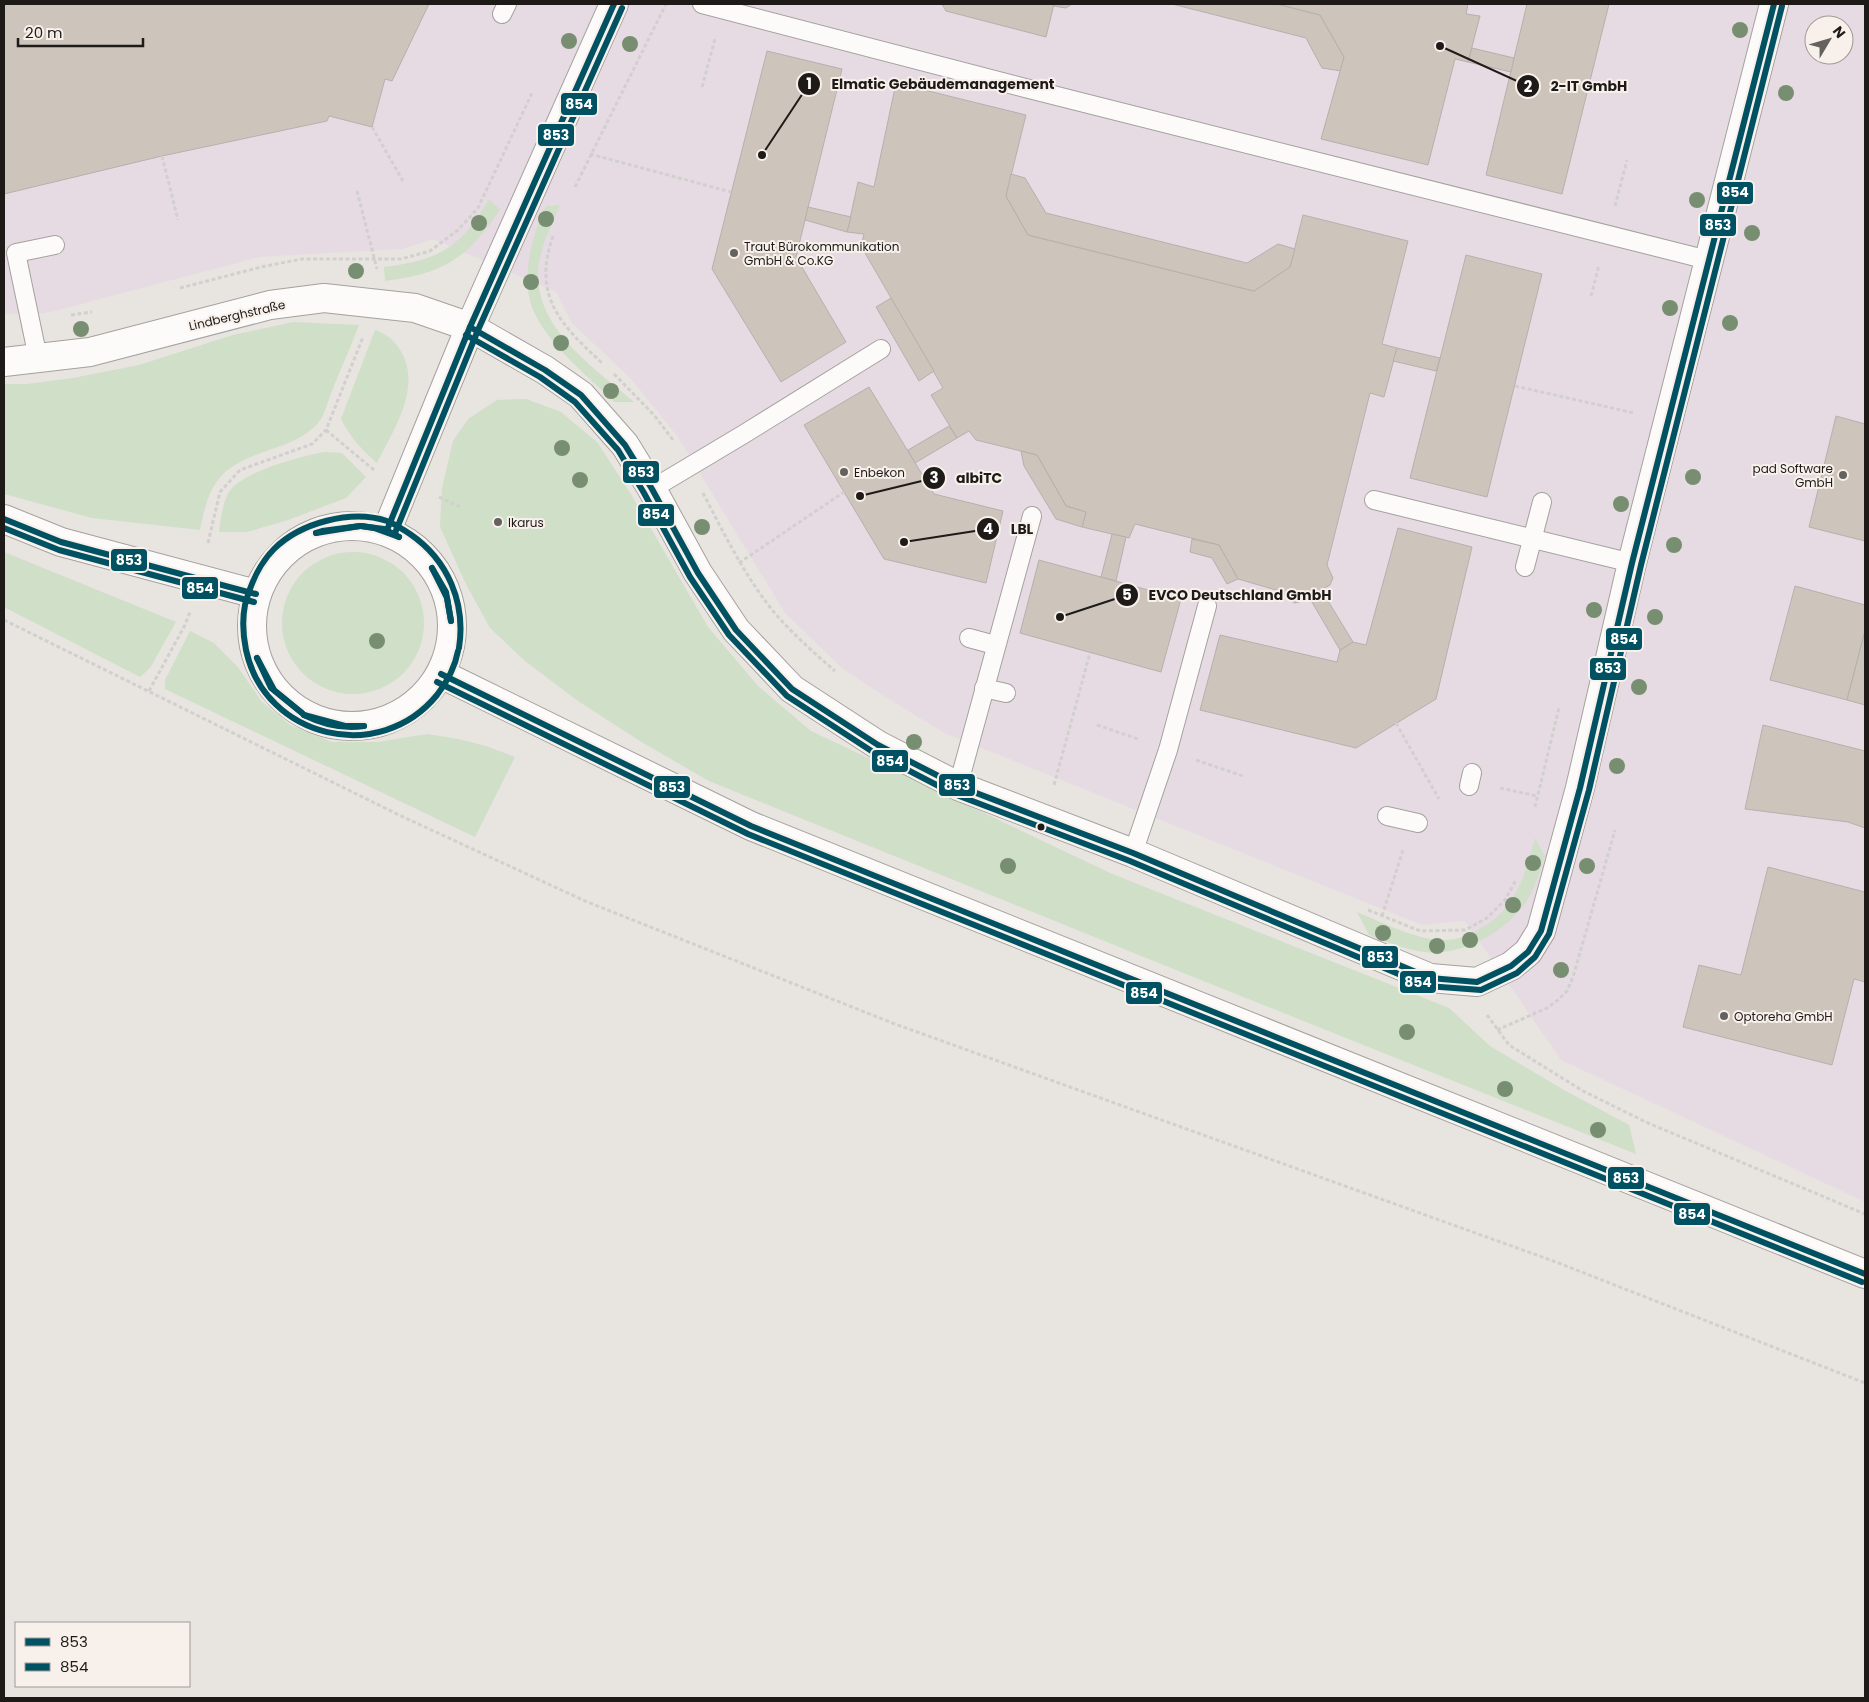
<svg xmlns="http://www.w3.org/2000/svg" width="1869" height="1702" viewBox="0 0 1869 1702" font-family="Poppins,sans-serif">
<rect width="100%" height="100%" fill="#e8e4e0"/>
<path fill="#e7dbe3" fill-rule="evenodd" d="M4 4H1865V1202L1561 1060 1465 921 1422 925 947 734 916 716 844 670 785 613 677 436 632 380 572 323 556 292 433 239 403 249 260 257 47 313 4 314ZM1814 25H1844V55H1814Z"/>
<g fill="#cfdfc8">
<path d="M489 199 500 210C466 259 445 273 385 281L384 267C439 260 461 248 489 199Z"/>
<path d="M560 205C551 226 540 248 538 270 535 330 595 368 634 402H614C588 376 551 347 535 314 519 282 531 236 546 206Z"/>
<path d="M293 322 359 325C350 349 339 372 330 396 327 404 324 417 318 423 305 437 290 443 272 449 222 466 210 478 200 530L92 518 4 494V384H27L73 378 139 365 233 335Z"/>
<path d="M375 330C380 332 387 335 391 339 429 376 396 426 377 463 362 450 350 437 341 419Z"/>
<polygon points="526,399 561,412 597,442 632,496 708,627 758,686 811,731 1110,873 1449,1008 1490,1046 1564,1090 1629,1125 1636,1154 1186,974 709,781 643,743 578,701 525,661 490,628 466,584 440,527 442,488 453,441 468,419 497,400"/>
<path d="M324 452 342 453 366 477 346 498 288 520 247 532H219C221 519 222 504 229 492 241 472 302 456 324 452Z"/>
<circle cx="353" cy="623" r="71"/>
<polygon points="4,552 176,622 150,668 140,677 4,607"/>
<polygon points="190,631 214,643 237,666 262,702 290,725 332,742 378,742 427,734 458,739 486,746 515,757 475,837 165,689 165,680"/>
<path d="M1535 838 1545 856C1540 870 1536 886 1528 899 1508 931 1462 957 1424 952 1404 949 1387 942 1369 935L1357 912C1382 922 1420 942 1447 940 1457 940 1468 935 1476 931 1516 910 1524 878 1535 838Z"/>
</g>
<g fill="#cdc4bb" stroke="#b4b1ae">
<polygon points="4,4 429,4 392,81 385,79 372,127 329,116 327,121 162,156 4,194"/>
<polygon points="942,4 1054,4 1046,37 946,11"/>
<polygon points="1054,4 1072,4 1066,8 1053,6"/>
<polygon points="1172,4 1277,4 1320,15 1344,57 1341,71 1322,68 1306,38"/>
<polygon points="1277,4 1468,4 1466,14 1480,16 1468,62 1455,59 1428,165 1321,139 1344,57 1320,15"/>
<polygon points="1527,4 1609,4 1562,194 1486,175"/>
<polygon points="1472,48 1514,58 1511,72 1468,62"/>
<polygon points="767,51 842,69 796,257 846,342 781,382 712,269"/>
<polygon points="896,83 1026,115 1006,196 1028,235 1254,291 1290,267 1303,215 1408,241 1382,344 1397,348 1384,397 1370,393 1327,565 1333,578 1330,585 1302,601 1295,603 1288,600 1283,592 1238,579 1219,545 1135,524 1129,538 1082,527 1086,512 1066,506 1037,455 976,440 969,431 957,438 931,395 943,388 861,246 864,234 847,232 858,182 874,187"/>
<polygon points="1011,174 1025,178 1046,213 1247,263 1278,244 1295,249 1290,267 1254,291 1028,235 1006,196"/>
<polygon points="808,207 851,217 847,232 805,220"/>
<polygon points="1466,255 1542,274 1487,497 1410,478"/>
<polygon points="891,298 934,371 919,381 876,307"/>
<polygon points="1397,348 1440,358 1436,371 1393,361"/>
<polygon points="869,387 934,494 1003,511 986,583 884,559 804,425"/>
<polygon points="1836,416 1865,424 1865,541 1809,527"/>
<polygon points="949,426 957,438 915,463 908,450"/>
<polygon points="1021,451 1037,455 1066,506 1086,512 1082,527 1056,519 1024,466"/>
<polygon points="1398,528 1472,547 1436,699 1356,748 1200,710 1220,635 1337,662 1340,650 1353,642 1366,645"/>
<polygon points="1112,534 1126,537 1116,581 1101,577"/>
<polygon points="1192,539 1219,545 1238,579 1227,584 1212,558 1190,552"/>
<polygon points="1039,560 1181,599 1161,672 1020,633"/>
<polygon points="1795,586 1865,605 1865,631 1847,700 1770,680"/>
<polygon points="1322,591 1353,642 1340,650 1309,597"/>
<polygon points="1865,631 1865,705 1847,700"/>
<polygon points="1763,725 1865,751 1865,828 1848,822 1745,809"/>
<polygon points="1768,867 1865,892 1865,982 1854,979 1832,1065 1683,1027 1699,965 1741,975"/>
</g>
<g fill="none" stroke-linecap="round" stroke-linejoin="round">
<g stroke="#a4a19e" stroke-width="20">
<g id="service">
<polyline points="702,4 1033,90 1708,260"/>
<polyline points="502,14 507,4"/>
<polyline points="38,358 16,253 55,245"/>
<polyline points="652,489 744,434 881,349"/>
<polyline points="1374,500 1632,563"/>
<polyline points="1525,567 1542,502"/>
<polyline points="969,638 995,645"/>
<polyline points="984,688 1006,693"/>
<polyline points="958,786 1032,516"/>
<polyline points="1469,786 1472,773"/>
<polyline points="1387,816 1418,823"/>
<polyline points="1133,853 1168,750 1207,606"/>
</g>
</g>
<g stroke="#a4a19e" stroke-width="30">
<g id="minor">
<polyline points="4,362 90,352 270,305 324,298 415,308 470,327 545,370 581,395 625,445 652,489 698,573 736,630 792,689 878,745 958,786 1133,853 1430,978 1477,982 1511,966 1528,952 1541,931 1580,788 1632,563 1774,4"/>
<polyline points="387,530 470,327 614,4"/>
</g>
</g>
<g stroke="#a4a19e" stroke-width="30">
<g id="tertiary">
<polyline points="4,519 61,542 256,594"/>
<circle cx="352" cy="626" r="100"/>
<polyline points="441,674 751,826 1865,1274"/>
</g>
</g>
<g stroke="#d2d0cf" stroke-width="3" stroke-dasharray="4 2.5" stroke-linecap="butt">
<polyline points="702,87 715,39"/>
<polyline points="372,127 403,181"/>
<polyline points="590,154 731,192"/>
<polyline points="162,156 178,220"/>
<polyline points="575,187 666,4"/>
<polyline points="357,191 377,269"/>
<polyline points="1615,206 1627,160"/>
<path d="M553 236C532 296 560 324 602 363"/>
<polyline points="180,288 261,267 302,259 401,259 430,251 458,230 478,208 533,91"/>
<polyline points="1591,296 1599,265"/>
<polyline points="71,315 92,312"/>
<polyline points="614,374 654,415 673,440"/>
<polyline points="1515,386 1634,413"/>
<polyline points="326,430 374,470"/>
<path d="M703 493C723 532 743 572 769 606 788 630 812 651 835 671"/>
<polyline points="439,497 460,507"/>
<polyline points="208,543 220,492 240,470 312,444 326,430 363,337"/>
<polyline points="739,563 844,492"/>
<polyline points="4,620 399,815 585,901 895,1024 1556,1262 1865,1383"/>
<polyline points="149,691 185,625 190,612"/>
<polyline points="1396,723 1439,799"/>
<polyline points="1097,725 1138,739"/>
<polyline points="1196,760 1243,776"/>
<polyline points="1054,785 1090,653"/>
<polyline points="1500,788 1537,796"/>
<polyline points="1535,807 1559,708"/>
<polyline points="1368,910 1420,931 1465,930 1487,918 1505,900 1516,880"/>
<polyline points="1382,916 1403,850"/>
<polyline points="1487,1015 1509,1045 1583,1091 1648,1123 1865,1214"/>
<polyline points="1497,1030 1547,1008 1558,1000 1567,991 1573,977 1615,830"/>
</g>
<use href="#service" stroke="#fcfbfa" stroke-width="18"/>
<use href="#minor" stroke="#fcfbfa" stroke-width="28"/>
<use href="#tertiary" stroke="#fcfbfa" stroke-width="28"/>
<g stroke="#f8f0eb" stroke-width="10">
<g id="bus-1">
<polyline points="470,327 545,370 581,395 625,445 652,489 698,573 736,630 792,689 878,745 958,786 1133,853 1430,978 1477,982 1511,966 1528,952 1541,931 1580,788 1632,563 1774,4"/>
<polyline points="4,519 61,542 256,594"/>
<polyline points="361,526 384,529 399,537"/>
<polyline points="361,526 374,528 399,537"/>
<polyline points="387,530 470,327 614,4"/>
<polyline points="316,533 322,531 360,526"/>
<polyline points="316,533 360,526"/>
<polyline points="432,568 446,592 451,621"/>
<polyline points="432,568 447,598 451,621"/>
<polyline points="257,658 274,690 302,713"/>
<polyline points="257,658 271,688 302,713"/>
<polyline points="441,674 751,826 1865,1274"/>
<polyline points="304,715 345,726 364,726"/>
<path d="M304 715C322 724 343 729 364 726"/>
</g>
</g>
<g stroke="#f8f0eb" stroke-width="10">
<g id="bus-2">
<polyline points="466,335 540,377 575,402 618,450 644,493 690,577 729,635 787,696 873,752 954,794 1130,861 1427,986 1481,990 1517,973 1535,957 1549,934 1589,790 1641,565 1782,6"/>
<polyline points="4,528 59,550 254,602"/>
<polyline points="395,533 478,330 622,8"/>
<path d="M458 651C455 667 447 682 437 695 380 765 265 739 246 650 243 635 242 620 245 605 250 585 260 563 274 549 300 523 351 509 387 521 395 524 402 529 410 534 448 560 466 603 459 648"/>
<polyline points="437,682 748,834 1862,1282"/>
</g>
</g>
<use href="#bus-1" stroke="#005262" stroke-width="6"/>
<use href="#bus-2" stroke="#005262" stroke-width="6"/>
</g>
<g fill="#778e70">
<circle cx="1740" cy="30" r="8"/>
<circle cx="569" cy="41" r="8"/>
<circle cx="630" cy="44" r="8"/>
<circle cx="1786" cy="93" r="8"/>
<circle cx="1697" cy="200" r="8"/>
<circle cx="546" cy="219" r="8"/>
<circle cx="479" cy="223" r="8"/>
<circle cx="1752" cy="233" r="8"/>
<circle cx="356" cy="271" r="8"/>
<circle cx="531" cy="282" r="8"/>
<circle cx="1670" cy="308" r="8"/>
<circle cx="1730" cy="323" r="8"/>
<circle cx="81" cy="329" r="8"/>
<circle cx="561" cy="343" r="8"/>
<circle cx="611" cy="391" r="8"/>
<circle cx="562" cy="448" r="8"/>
<circle cx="1693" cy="477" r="8"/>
<circle cx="580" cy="480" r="8"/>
<circle cx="1621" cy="504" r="8"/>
<circle cx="702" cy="527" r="8"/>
<circle cx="1674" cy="545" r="8"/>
<circle cx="1594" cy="610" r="8"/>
<circle cx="1655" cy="617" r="8"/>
<circle cx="377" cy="641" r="8"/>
<circle cx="1639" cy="687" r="8"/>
<circle cx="914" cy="742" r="8"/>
<circle cx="1617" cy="766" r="8"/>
<circle cx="1533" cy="863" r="8"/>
<circle cx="1008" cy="866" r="8"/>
<circle cx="1587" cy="866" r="8"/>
<circle cx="1513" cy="905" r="8"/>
<circle cx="1383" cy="933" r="8"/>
<circle cx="1470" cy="940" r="8"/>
<circle cx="1437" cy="946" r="8"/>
<circle cx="1561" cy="970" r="8"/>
<circle cx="1407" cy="1032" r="8"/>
<circle cx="1505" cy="1089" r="8"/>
<circle cx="1598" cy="1130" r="8"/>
</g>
<g fill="#64615e" stroke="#f8f0eb" stroke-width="2">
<circle cx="734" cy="253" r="5"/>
<circle cx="844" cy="472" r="5"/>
<circle cx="1843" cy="475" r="5"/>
<circle cx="498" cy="522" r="5"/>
<circle cx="1724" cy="1016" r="5"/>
</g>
<circle fill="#1d1a18" stroke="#f8f0eb" stroke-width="2" cx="1041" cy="827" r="4.5"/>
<g text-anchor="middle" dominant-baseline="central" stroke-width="4" stroke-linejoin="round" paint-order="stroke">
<g font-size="12" fill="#1d1a18" stroke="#f8f0eb" text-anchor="start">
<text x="744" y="246">Traut Bürokommunikation<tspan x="744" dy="14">GmbH &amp; Co.KG</tspan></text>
<text x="1833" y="468" text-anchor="end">pad Software<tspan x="1833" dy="14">GmbH</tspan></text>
<text x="854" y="472">Enbekon</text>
<text x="508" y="522">Ikarus</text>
<text x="1734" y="1016">Optoreha GmbH</text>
</g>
<g font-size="12" fill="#1d1a18" stroke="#f8f0eb">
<text transform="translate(237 315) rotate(-13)">Lindberghstraße</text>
</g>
</g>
<path fill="none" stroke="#1d1a18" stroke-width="2" d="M762 155L809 84M1440 46L1528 86M860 496L934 478M904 542L988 529M1060 617L1127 595"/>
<g fill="#1d1a18" stroke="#f8f0eb" stroke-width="2">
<circle cx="762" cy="155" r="5"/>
<circle cx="1440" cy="46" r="5"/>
<circle cx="860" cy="496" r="5"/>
<circle cx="904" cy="542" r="5"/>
<circle cx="1060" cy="617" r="5"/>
<circle cx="809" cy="84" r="12"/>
<circle cx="1528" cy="86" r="12"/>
<circle cx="934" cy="478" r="12"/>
<circle cx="988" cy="529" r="12"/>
<circle cx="1127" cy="595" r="12"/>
</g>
<g font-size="15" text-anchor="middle" font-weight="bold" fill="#fff">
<text x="809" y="89">1</text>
<text x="1528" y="92">2</text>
<text x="934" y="483">3</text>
<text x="988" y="534">4</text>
<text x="1127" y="600">5</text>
</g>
<g font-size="14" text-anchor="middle" font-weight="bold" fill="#1d1a18" stroke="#f8f0eb" stroke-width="4" stroke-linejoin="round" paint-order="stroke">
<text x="943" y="89">Elmatic Gebäudemanagement</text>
<text x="1589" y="91">2-IT GmbH</text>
<text x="979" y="483">albiTC</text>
<text x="1022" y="534">LBL</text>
<text x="1240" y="600">EVCO Deutschland GmbH</text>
</g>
<g stroke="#f8f0eb" stroke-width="2">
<rect x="560" y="92" width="38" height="24" rx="5" fill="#005262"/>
<rect x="537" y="123" width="38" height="24" rx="5" fill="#005262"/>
<rect x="1716" y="181" width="38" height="24" rx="5" fill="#005262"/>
<rect x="1699" y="213" width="38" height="24" rx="5" fill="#005262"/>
<rect x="622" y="460" width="38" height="24" rx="5" fill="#005262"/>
<rect x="637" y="503" width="38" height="24" rx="5" fill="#005262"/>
<rect x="110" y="548" width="38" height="24" rx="5" fill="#005262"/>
<rect x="181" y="576" width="38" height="24" rx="5" fill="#005262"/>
<rect x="1605" y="627" width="38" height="24" rx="5" fill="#005262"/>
<rect x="1589" y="657" width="38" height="24" rx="5" fill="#005262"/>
<rect x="871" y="749" width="38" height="24" rx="5" fill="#005262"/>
<rect x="938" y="773" width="38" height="24" rx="5" fill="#005262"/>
<rect x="653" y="775" width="38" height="24" rx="5" fill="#005262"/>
<rect x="1361" y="945" width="38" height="24" rx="5" fill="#005262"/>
<rect x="1399" y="970" width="38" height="24" rx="5" fill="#005262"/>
<rect x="1125" y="981" width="38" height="24" rx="5" fill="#005262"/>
<rect x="1607" y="1166" width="38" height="24" rx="5" fill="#005262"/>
<rect x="1673" y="1202" width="38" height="24" rx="5" fill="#005262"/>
</g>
<g font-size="14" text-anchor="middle" font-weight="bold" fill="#fff">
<text x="579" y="109">854</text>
<text x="556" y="140">853</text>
<text x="1735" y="197">854</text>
<text x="1718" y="230">853</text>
<text x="641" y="477">853</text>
<text x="656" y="519">854</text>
<text x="129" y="565">853</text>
<text x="200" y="593">854</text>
<text x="1624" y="644">854</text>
<text x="1608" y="673">853</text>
<text x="890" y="766">854</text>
<text x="957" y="790">853</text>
<text x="672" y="792">853</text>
<text x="1380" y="962">853</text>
<text x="1418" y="987">854</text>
<text x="1144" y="998">854</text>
<text x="1626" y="1183">853</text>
<text x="1692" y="1219">854</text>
</g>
<rect width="1869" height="1702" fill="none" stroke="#1d1a18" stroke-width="10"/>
<rect x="15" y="1622" width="175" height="65" fill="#f8f0eb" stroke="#a09a97"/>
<rect x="25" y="1638" width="25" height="8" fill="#005262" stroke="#a09a97"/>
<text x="60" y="1647" font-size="15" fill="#1d1a18">853</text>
<rect x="25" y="1663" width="25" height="8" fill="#005262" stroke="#a09a97"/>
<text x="60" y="1672" font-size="15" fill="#1d1a18">854</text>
<g transform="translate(1829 40) rotate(52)"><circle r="24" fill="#f8f0eb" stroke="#a09a97"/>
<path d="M0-4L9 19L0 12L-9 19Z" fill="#64615e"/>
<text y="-8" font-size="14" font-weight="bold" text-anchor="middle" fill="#1d1a18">N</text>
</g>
<path d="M18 38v8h125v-8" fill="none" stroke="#1d1a18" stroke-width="2.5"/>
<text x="25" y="38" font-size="15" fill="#1d1a18" stroke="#f8f0eb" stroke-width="4" paint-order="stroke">20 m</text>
</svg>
